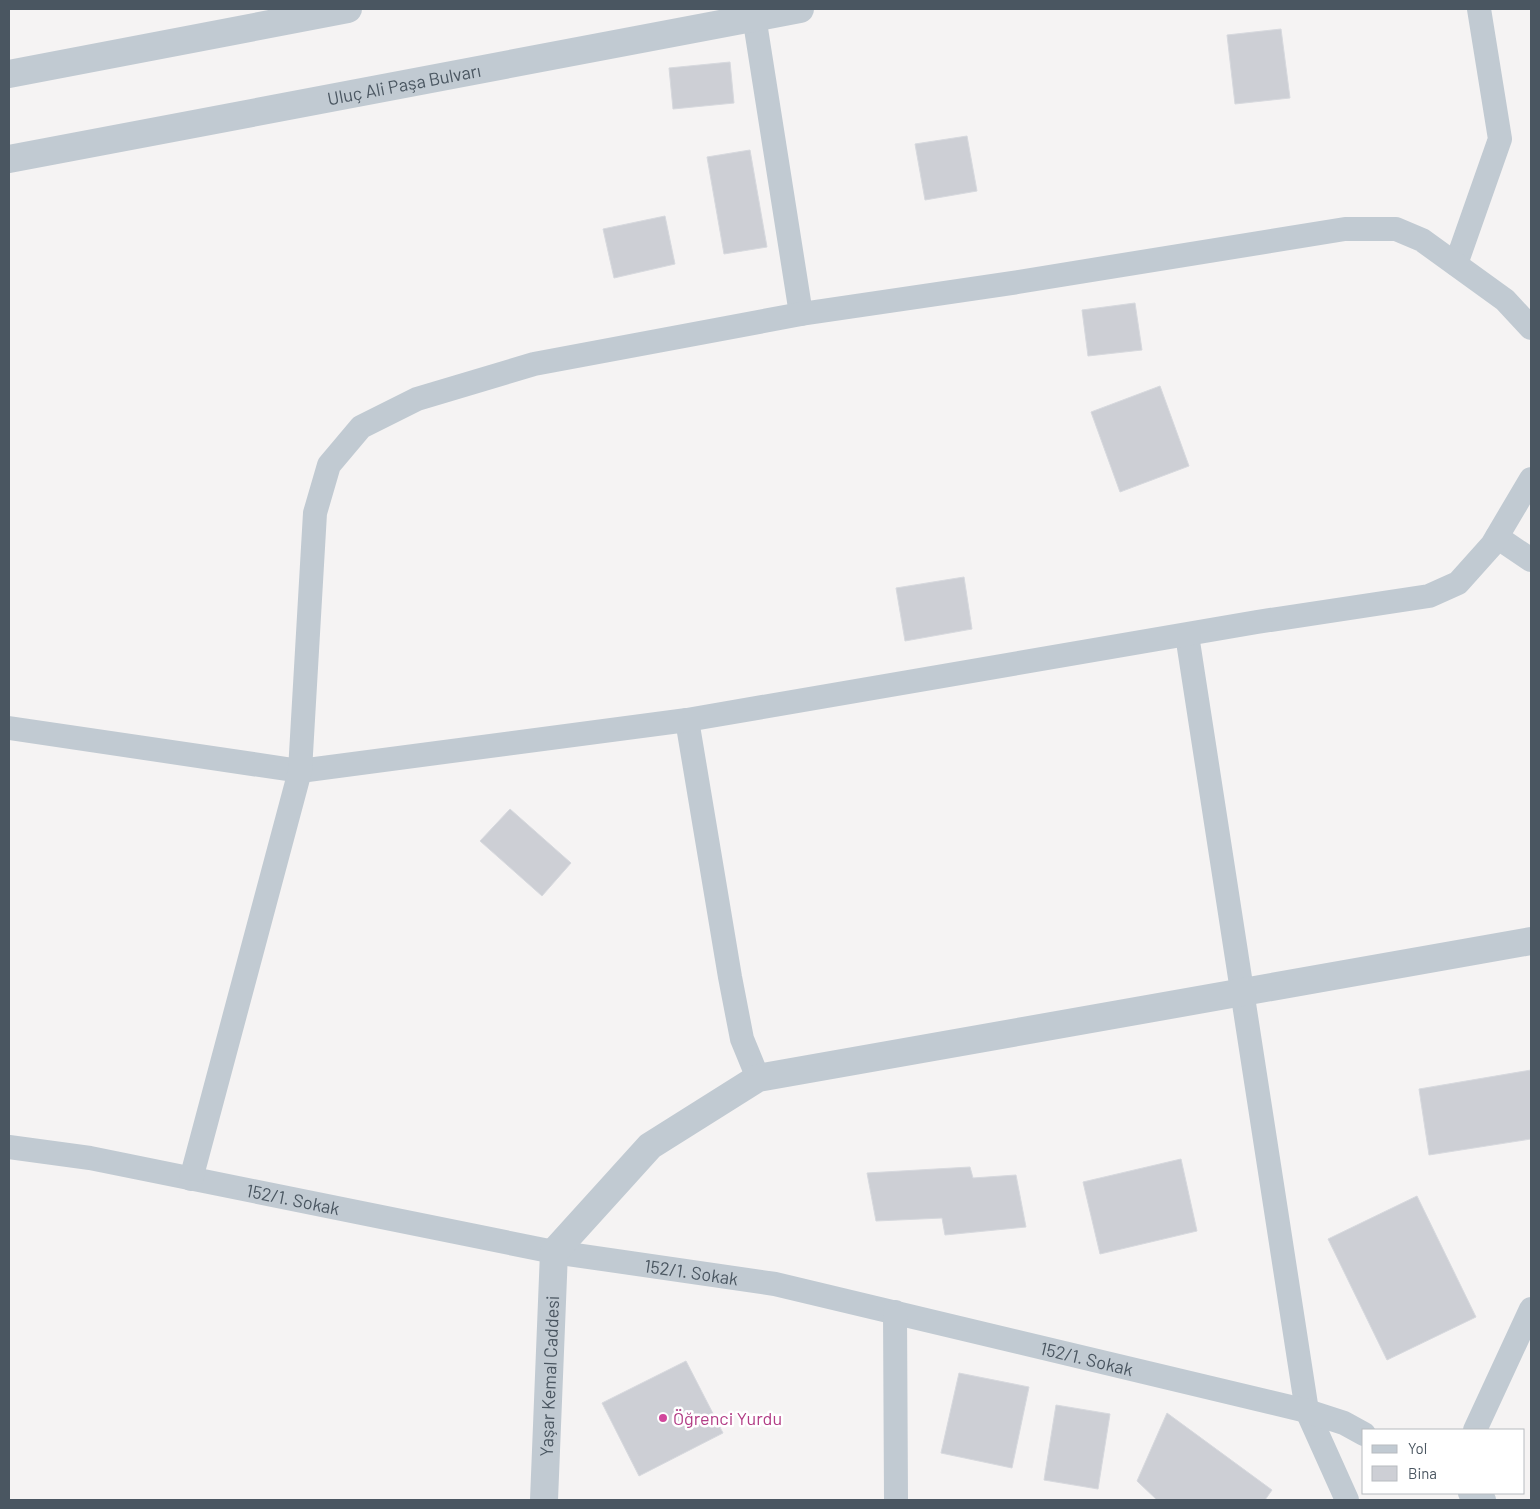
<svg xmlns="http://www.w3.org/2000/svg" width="1540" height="1509" viewBox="0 0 1540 1509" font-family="Barlow,sans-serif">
<rect width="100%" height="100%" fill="#f5f3f3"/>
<g fill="#cdcfd5" stroke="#d7d9de">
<polygon points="1281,29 1290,98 1235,104 1227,35"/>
<polygon points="730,62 734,103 673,109 669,68"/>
<polygon points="967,136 977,191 925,200 915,144"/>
<polygon points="750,150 767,247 724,254 707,157"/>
<polygon points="665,216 675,264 614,278 603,229"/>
<polygon points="1135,303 1142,350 1088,356 1082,310"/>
<polygon points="1160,386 1189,466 1120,492 1091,412"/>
<polygon points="964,577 972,629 905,641 896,588"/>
<polygon points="510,809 571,863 542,896 480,841"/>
<polygon points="1531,1070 1531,1139 1429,1155 1419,1089"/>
<polygon points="1181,1159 1197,1231 1100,1254 1083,1182"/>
<polygon points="970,1167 973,1178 1016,1175 1026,1227 945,1235 942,1218 876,1221 867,1173"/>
<polygon points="1417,1196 1476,1317 1387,1360 1328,1239"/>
<polygon points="686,1361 723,1433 639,1476 602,1403"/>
<polygon points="959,1373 1029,1387 1012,1468 941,1453"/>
<polygon points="1056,1405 1110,1414 1098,1489 1044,1480"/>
<polygon points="1167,1413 1272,1490 1265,1500 1157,1500 1137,1481"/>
</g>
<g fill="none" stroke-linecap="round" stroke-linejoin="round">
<g stroke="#c1cad2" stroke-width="24">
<polyline points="754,16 801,314"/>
<polyline points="1456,264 1500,139 1479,9"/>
<polyline points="1497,537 1531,560"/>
<polyline points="1187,635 1307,1411 1347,1500"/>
<polyline points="687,720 730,977 742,1039 758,1078"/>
<polyline points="9,728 300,771 687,720 1257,622 1429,596 1458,583 1492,545 1531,479"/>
<path id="s1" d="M9 1147 90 1158 554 1252 775 1284 1307 1411 1344 1423 1364 1434"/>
<polyline points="191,1179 300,771 315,513 329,465 361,427 417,399 534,364 801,314 1018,282 1345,229 1396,229 1422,240 1505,300 1531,328"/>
<polyline points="895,1312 896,1500"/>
<polyline points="1475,1430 1531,1309"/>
<polyline points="1470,1493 1484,1500"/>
</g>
<g stroke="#c1cad2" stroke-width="28">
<polyline points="9,74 348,9"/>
<path id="s2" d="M9 159 800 9"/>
<path id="s3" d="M544 1500 554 1252 650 1146 758 1078 1531 941"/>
</g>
</g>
<circle fill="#d1479c" stroke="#fff" stroke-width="2" cx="663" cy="1418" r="5"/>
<g text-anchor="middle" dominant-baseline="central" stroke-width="5" stroke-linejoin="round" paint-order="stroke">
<g font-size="18" fill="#4a5661" stroke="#fff">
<text stroke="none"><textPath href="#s2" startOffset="402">Uluç Ali Paşa Bulvarı</textPath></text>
<text stroke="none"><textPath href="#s1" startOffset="289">152/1. Sokak</textPath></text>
<text stroke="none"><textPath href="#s1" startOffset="694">152/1. Sokak</textPath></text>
<text stroke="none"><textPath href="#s1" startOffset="1099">152/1. Sokak</textPath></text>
<text stroke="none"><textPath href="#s3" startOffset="124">Yaşar Kemal Caddesi</textPath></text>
</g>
<g font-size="18" fill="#b23c85" stroke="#fff" text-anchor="start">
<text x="673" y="1418">Öğrenci Yurdu</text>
</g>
</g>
<rect width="1540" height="1509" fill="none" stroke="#4a5661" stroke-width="20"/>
<rect x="1362" y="1429" width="162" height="65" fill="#ffffff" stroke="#b7bbc0"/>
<rect x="1372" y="1445" width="25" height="8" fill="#c1cad2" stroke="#b7bbc0"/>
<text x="1408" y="1454" font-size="15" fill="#4a5661">Yol</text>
<rect x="1372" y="1466" width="25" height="15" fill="#cdcfd5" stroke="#b7bbc0"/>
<text x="1408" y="1479" font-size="15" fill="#4a5661">Bina</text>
</svg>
